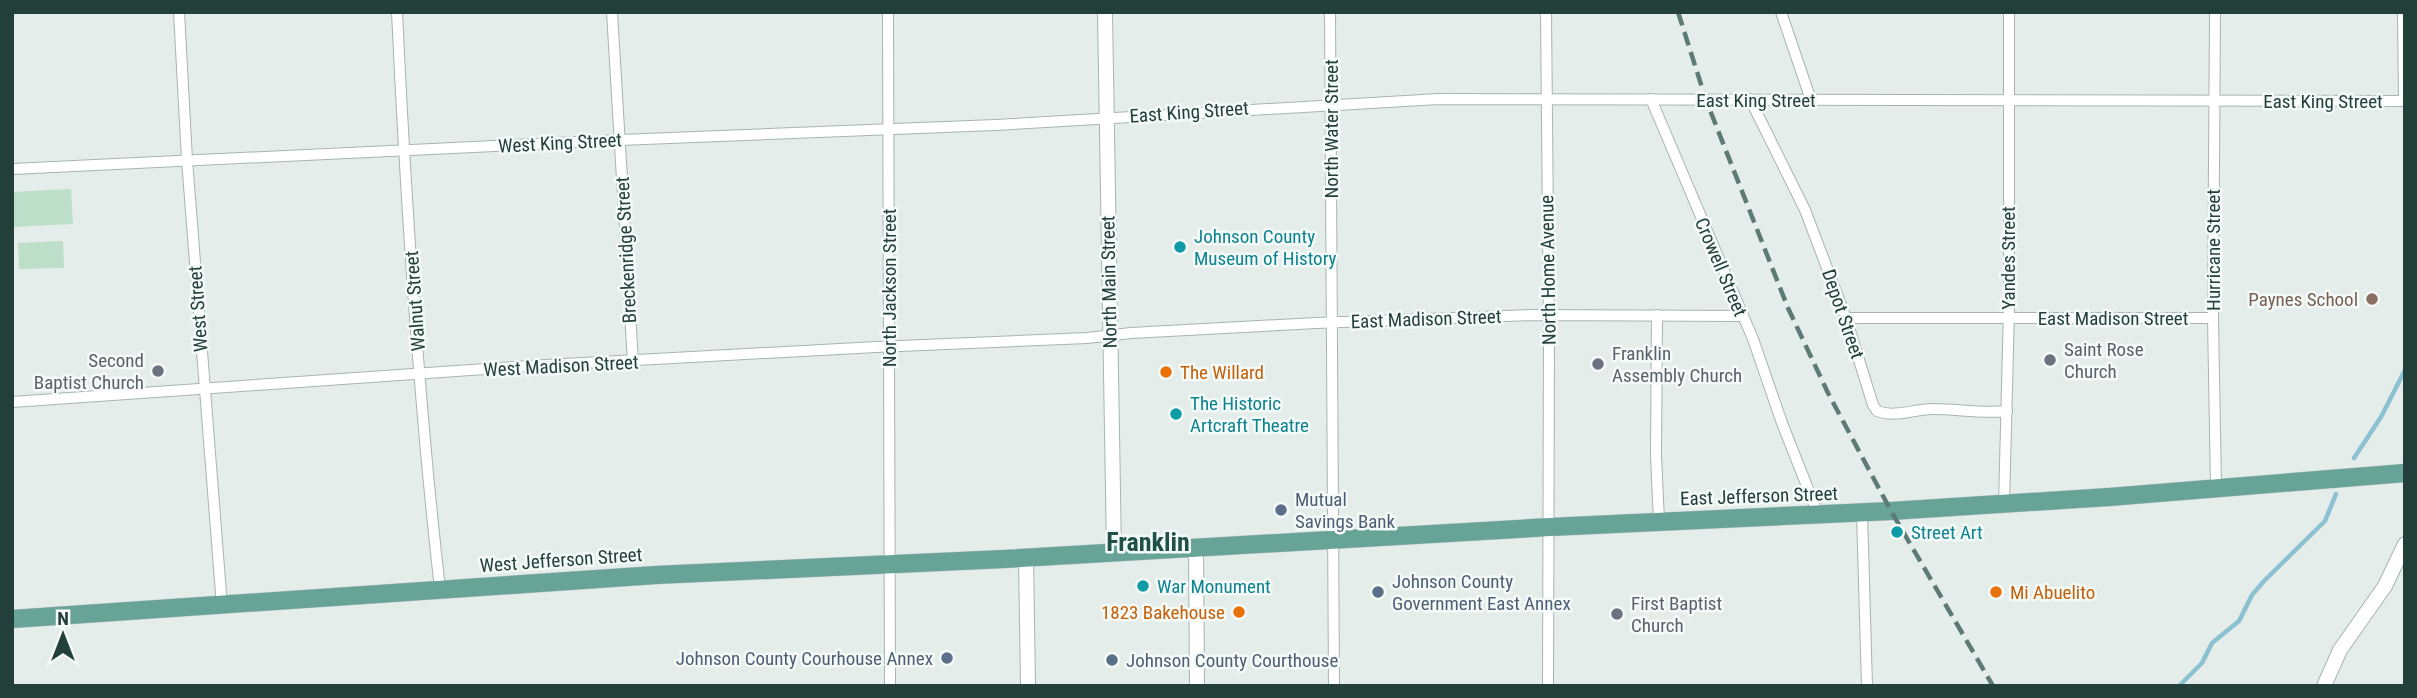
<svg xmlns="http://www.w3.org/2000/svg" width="2417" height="698" viewBox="0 0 2417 698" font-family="'Roboto Condensed',sans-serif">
<rect width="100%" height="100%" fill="#e4edea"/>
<g fill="#bddec8">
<polygon points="71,189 73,224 12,227 12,192"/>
<polygon points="63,241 64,268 19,269 18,243"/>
</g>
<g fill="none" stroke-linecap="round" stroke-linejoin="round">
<g stroke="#8cc1d2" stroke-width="4.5">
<polyline points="2354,458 2381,417 2405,370"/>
<polyline points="2179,686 2202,663 2212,643 2239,621 2252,595 2264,581 2325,521 2336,494"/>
</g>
<g stroke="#a6b5b2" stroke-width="12">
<g id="minor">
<polyline points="179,12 187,160 222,606"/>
<path d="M397 12C406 205 418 397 440 589"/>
<polyline points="612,12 633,362"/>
<polyline points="888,12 890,686"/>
<polyline points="1330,12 1334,686"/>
<polyline points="1546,12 1549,332 1548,686"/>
<polyline points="1781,12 1811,100"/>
<polyline points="2215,12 2213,318 2216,488"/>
<polyline points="2403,12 2404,101"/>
<polyline points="1651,99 1753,339 1782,423 1818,514"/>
<path d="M1750 99 1805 210 1846 318 1873 405 1877 411C1895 418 1915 409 1933 409 1958 409 1982 414 2007 411"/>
<polyline points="12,169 620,140 995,125 1439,99 2405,101"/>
<polyline points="1657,315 1656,455 1659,521"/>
<polyline points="1846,318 2213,318"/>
<polyline points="12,402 528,366 876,347 1087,338 1131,333 1316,323 1533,315 1741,316"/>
<polyline points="2004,504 2009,309 2009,12"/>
<polyline points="1862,513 1867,686"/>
</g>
</g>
<g stroke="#a6b5b2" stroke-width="16">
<g id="tertiary">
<polyline points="1105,12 1114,552"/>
<polyline points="1196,548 1197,686"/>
<polyline points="1026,558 1028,686"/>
<polyline points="2324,686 2340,650 2385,586 2405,544"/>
</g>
</g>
<g stroke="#c1c9c8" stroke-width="19">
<polyline id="primary" points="12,619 656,575 1004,559 1550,527 1891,511 2109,497 2405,473"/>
</g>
<use href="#minor" stroke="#fff" stroke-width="10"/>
<use href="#tertiary" stroke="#fff" stroke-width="14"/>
<use href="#primary" stroke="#68a398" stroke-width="18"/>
<polyline stroke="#5e7a75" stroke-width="4.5" stroke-dasharray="14 7" stroke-linecap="butt" points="1678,12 1706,100 1788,308 1828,393 1891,511 1993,686"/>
</g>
<g fill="#0f9aa8" stroke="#f4faf7" stroke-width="2.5">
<circle cx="1180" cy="247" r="7"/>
<circle cx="1176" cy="414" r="7"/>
<circle cx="1897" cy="532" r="7"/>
<circle cx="1143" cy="586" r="7"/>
</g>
<circle fill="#8d6e63" stroke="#f4faf7" stroke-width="2.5" cx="2372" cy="299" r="7"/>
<g fill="#6b7280" stroke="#f4faf7" stroke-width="2.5">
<circle cx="2050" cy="360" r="7"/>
<circle cx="1598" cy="364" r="7"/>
<circle cx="158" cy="371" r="7"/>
<circle cx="1617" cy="614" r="7"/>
</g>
<g fill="#e8710a" stroke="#f4faf7" stroke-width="2.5">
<circle cx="1166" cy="372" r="7"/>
<circle cx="1996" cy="592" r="7"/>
<circle cx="1239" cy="612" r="7"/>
</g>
<g fill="#5c6f8a" stroke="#f4faf7" stroke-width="2.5">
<circle cx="1281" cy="510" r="7"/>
<circle cx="1378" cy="592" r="7"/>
<circle cx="947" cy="658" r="7"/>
<circle cx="1112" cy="660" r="7"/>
</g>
<g text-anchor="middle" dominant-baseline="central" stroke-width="5" stroke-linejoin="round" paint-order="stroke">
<g font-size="19" fill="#233f3a" stroke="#f4faf7">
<text x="1756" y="100">East King Street</text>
<text x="2323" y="101">East King Street</text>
<text transform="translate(1189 112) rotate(-4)">East King Street</text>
<text transform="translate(1331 129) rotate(-90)">North Water Street</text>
<text transform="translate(560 143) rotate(-3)">West King Street</text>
<text transform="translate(626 250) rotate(-93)">Breckenridge Street</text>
<text transform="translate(2213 250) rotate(-90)">Hurricane Street</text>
<text transform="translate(2008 258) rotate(-90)">Yandes Street</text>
<text transform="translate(1721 267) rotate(67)">Crowell Street</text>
<text transform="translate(1548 270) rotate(-91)">North Home Avenue</text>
<text transform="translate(1109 282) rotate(-91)">North Main Street</text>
<text transform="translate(889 288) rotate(-90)">North Jackson Street</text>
<text transform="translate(415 301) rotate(-94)">Walnut Street</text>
<text transform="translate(198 309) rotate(-94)">West Street</text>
<text transform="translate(1843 314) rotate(71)">Depot Street</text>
<text x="2113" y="318">East Madison Street</text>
<text transform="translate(1426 319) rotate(-2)">East Madison Street</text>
<text transform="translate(561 366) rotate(-3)">West Madison Street</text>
<text transform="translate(1759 496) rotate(-2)">East Jefferson Street</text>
<text transform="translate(561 560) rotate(-4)">West Jefferson Street</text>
</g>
<g font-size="19" fill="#0d838f" stroke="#f4faf7" text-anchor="start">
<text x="1194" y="236">Johnson County<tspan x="1194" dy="22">Museum of History</tspan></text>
<text x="1190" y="403">The Historic<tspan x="1190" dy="22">Artcraft Theatre</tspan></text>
<text x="1911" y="532">Street Art</text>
<text x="1157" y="586">War Monument</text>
</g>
<g font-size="19" fill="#785e54" stroke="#f4faf7" text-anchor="end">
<text x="2358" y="299">Paynes School</text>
</g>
<g font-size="19" fill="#5b616d" stroke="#f4faf7" text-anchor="start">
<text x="2064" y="349">Saint Rose<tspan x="2064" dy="22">Church</tspan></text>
<text x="1612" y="353">Franklin<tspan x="1612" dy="22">Assembly Church</tspan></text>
<text x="144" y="360" text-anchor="end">Second<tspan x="144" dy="22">Baptist Church</tspan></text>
<text x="1631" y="603">First Baptist<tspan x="1631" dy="22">Church</tspan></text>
</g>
<g font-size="19" fill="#c56008" stroke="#f4faf7" text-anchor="start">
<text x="1180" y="372">The Willard</text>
<text x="2010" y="592">Mi Abuelito</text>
<text x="1225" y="612" text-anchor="end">1823 Bakehouse</text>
</g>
<g font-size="19" fill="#4e5e75" stroke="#f4faf7" text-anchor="start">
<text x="1295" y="499">Mutual<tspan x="1295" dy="22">Savings Bank</tspan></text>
<text x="1392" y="581">Johnson County<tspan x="1392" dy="22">Government East Annex</tspan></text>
<text x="933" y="658" text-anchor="end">Johnson County Courhouse Annex</text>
<text x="1126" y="660">Johnson County Courthouse</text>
</g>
<g font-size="26" font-weight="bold" fill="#1f5149" stroke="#f4faf7">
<text x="1148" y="542">Franklin</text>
</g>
</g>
<rect width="2417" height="698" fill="none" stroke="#233f3a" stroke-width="28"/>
<g transform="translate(63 635)" stroke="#f4faf7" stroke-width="5" paint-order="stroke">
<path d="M0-5L12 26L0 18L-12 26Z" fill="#233f3a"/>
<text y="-10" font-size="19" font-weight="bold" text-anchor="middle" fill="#233f3a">N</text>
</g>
</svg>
